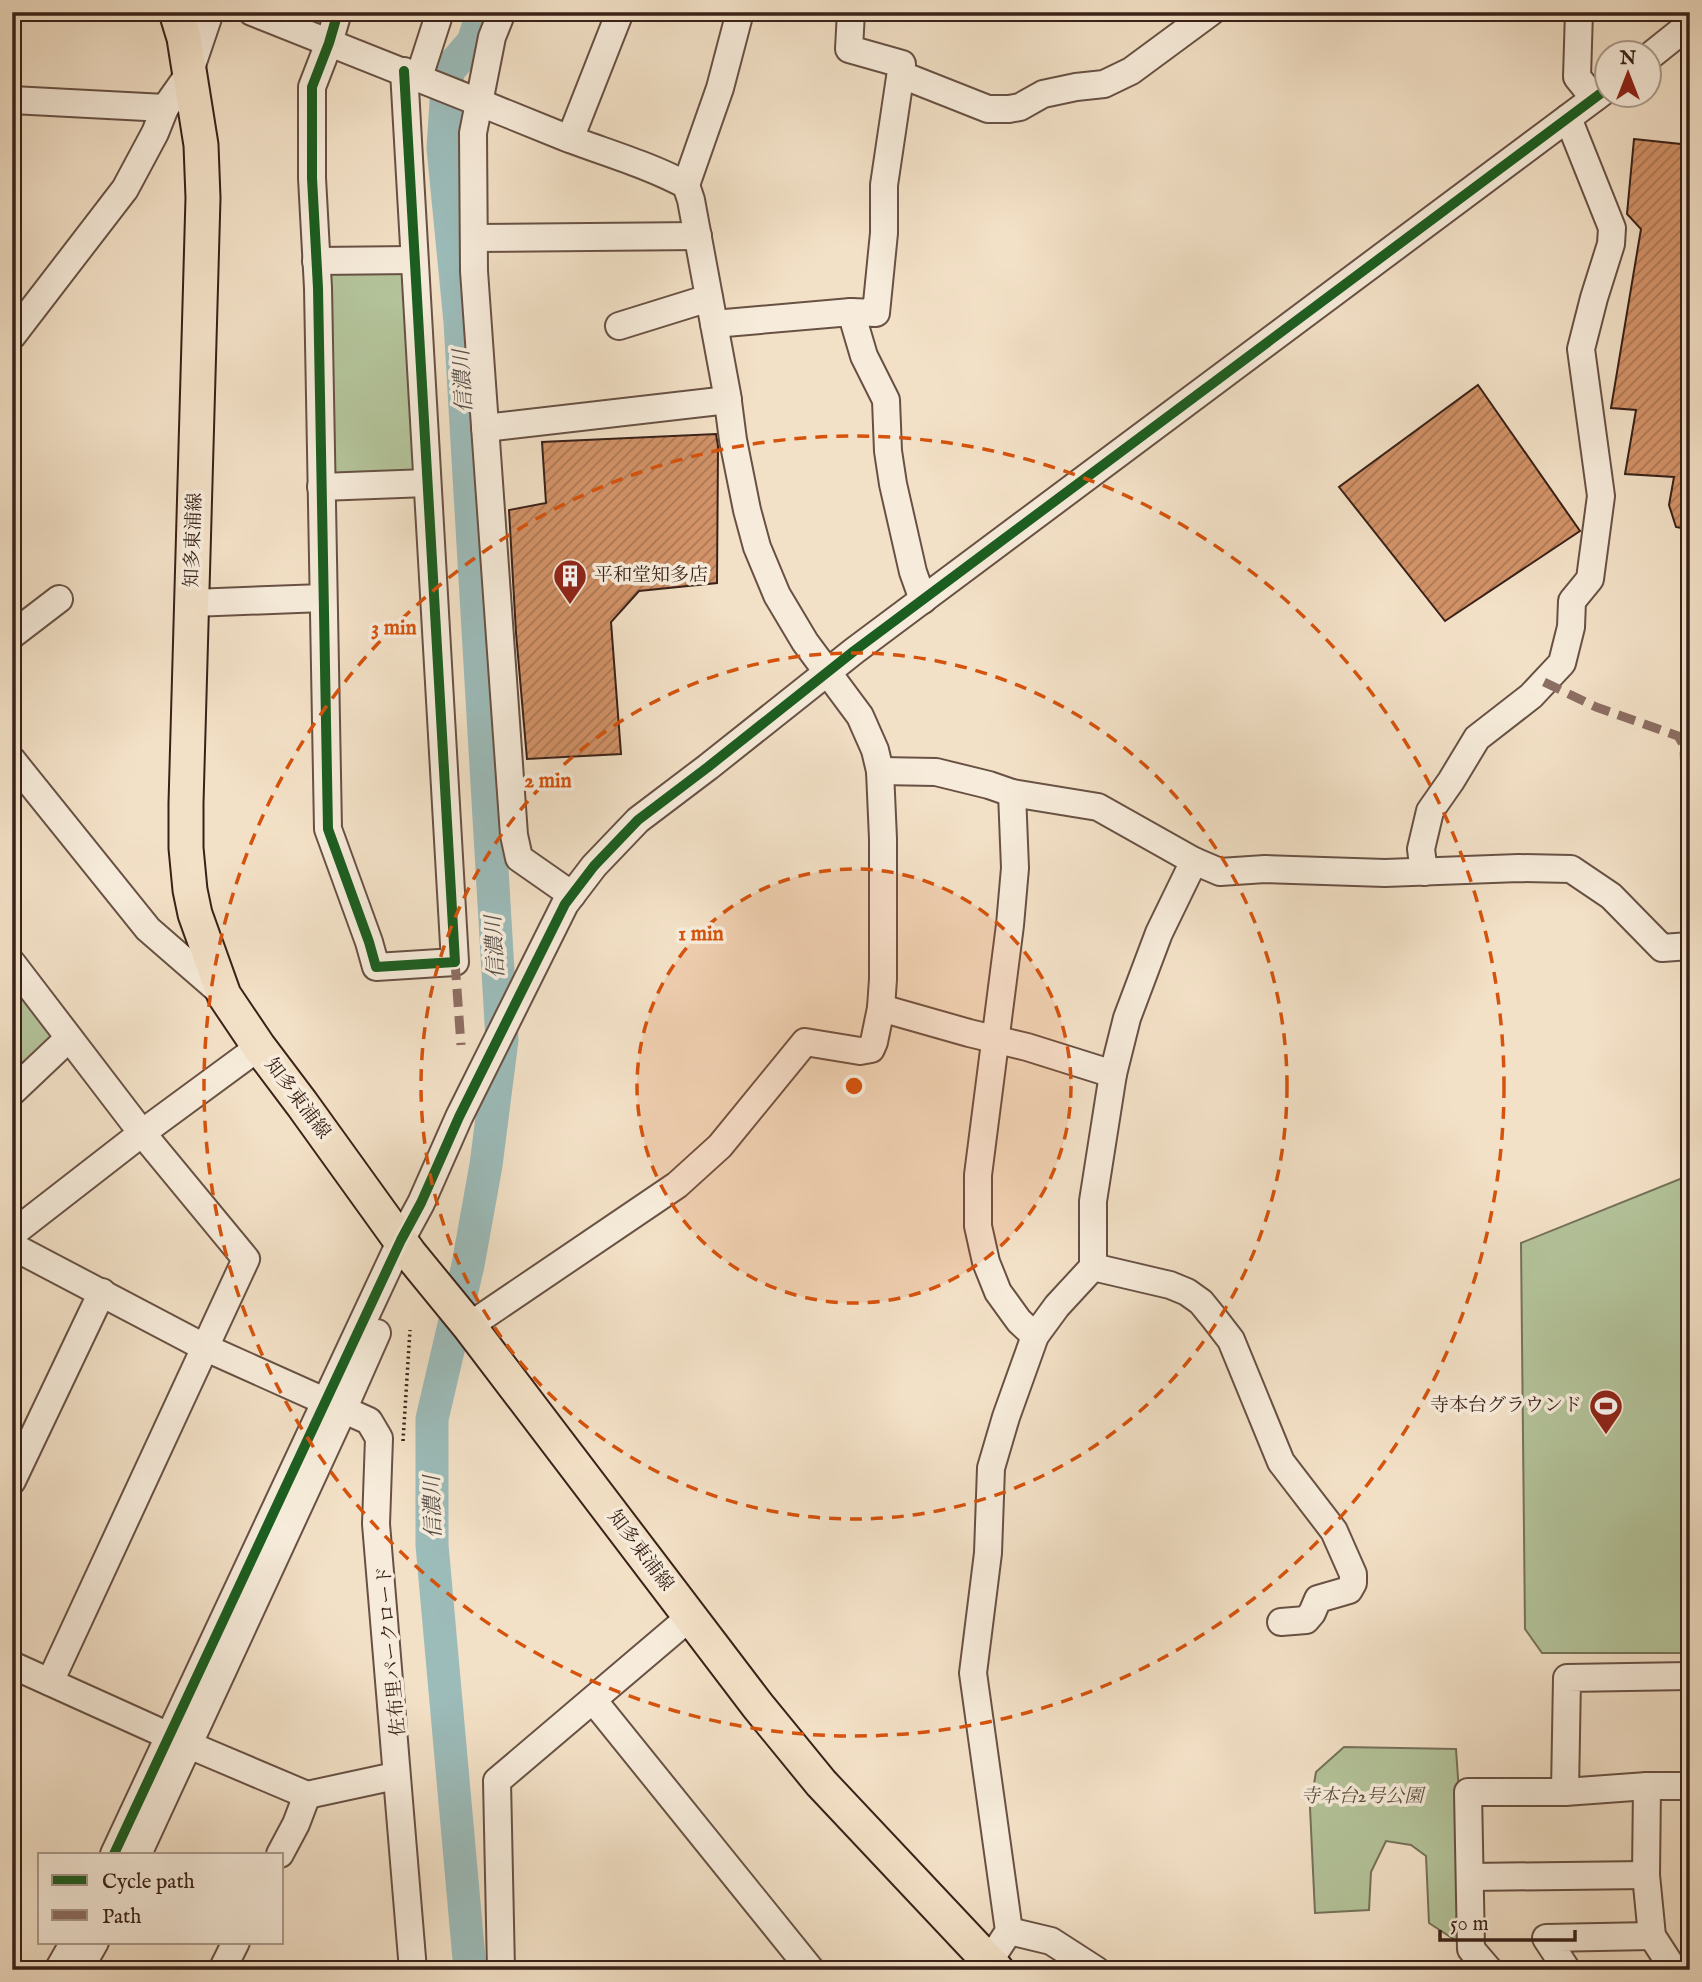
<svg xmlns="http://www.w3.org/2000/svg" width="1702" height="1982" viewBox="0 0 1702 1982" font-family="'IM FELL English','Noto Serif JP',serif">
<defs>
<pattern id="building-hatch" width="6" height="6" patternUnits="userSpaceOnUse" patternTransform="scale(1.75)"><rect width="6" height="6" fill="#d39368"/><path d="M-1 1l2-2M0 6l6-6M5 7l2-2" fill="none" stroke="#ac7855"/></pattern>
</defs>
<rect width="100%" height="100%" fill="#f3e1c7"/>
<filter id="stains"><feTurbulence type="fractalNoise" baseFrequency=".00286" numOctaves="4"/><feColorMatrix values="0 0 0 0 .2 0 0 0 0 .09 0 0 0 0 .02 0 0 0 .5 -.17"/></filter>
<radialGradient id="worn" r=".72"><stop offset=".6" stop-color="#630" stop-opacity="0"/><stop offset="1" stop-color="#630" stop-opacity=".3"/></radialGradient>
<g fill="#b4c49b" stroke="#76725a" stroke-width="2">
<polygon points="403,268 415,471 329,476 325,270"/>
<polygon points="12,963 69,1038 12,1092"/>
<polygon points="1690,1175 1690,1653 1542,1653 1525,1629 1521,1243"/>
<polygon points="1344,1747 1456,1749 1459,1792 1458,1942 1429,1923 1426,1856 1411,1845 1386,1841 1371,1872 1369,1910 1315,1913 1310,1808 1316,1772"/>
</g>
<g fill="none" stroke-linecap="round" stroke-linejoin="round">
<polyline stroke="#9cbcba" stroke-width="33" points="470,1970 432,1545 432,1419 468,1265 486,1165 502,1040 460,322 443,148 448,71 473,42 483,12"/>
</g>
<g fill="url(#building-hatch)" stroke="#392119" stroke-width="2">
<polygon points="1634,139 1690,145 1690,530 1676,527 1669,505 1674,477 1625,474 1636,410 1611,408 1641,229 1627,214"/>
<polygon points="1478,385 1580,531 1445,621 1339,487"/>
<polygon points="716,434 718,446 717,583 639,591 611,622 621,754 527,759 516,633 509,510 546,503 542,442"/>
</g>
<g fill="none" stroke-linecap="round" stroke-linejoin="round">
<g stroke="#685144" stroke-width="30">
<g id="minor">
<path d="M252 12C356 53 459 94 562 136 603 152 647 164 686 185L691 200 727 394 733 440 747 510 757 547 777 595 805 642 860 716 875 750 880 771 883 839V979L881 1008 874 1042 871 1049 860 1051 805 1042 720 1146 677 1185 469 1326"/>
<polyline points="338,12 329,43 312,87 312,178 318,288 328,829 369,942 376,967 455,962 404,71"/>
<polyline points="502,12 492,37 473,133 474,271 514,835 519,858 572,895"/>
<polyline points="851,12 849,49 902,64 884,185 884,233 876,313 851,312 864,356 886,400 888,451 893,484 913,572 923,600"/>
<polyline points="1579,12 1577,77 1594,98"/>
<polyline points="1650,56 1690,24"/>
<polyline points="902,75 988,109 1009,109 1020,107 1043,94 1076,87 1104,84 1131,71 1211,12"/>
<polyline points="419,77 440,12"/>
<polyline points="12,100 165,108"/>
<polyline points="570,139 620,12"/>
<polyline points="686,185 720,88 740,12"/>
<polyline points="474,238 698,236"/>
<polyline points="316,261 414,260"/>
<polyline points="714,324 851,312"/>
<polyline points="619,326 709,298"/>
<polyline points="12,336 125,189 155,133 165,108 189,74 210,12"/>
<polyline points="485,428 728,400"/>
<polyline points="321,487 427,483"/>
<polyline points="192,603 323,598"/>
<polyline points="12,635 59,599"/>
<polyline points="12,760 148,929 224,995"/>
<polyline points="880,771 936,772 989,785 1012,793 1098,807 1194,861 1220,872 1265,869 1385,873 1519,868 1571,869 1611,896 1662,948 1690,946"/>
<polyline points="1012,793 1015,868 1010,925 978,1175 978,1226 986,1262 998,1292 1019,1321 1035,1336"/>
<polyline points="1424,872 1421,849 1430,811 1451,781 1477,738 1531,696 1562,663 1571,627 1572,601 1590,579 1601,496 1581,349 1594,298 1611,244 1612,228 1568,118"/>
<polyline points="12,963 142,1133 246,1259 50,1682"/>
<polyline points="881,1008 969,1033 1027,1047 1113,1074"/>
<polyline points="12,1092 69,1038"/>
<polyline points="12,1234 142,1133 259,1047"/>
<polyline points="12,1246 204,1347 369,1421 379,1438 376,1524 413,1970"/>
<polyline points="1093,1267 1170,1285 1187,1292 1201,1302 1214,1318 1231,1340 1281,1462 1334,1531 1353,1574 1353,1583 1349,1590 1318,1599 1312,1613 1306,1620 1281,1622"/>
<polyline points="12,1481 102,1292"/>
<polyline points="12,1665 189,1745 307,1795 395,1776"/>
<polyline points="1690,1676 1567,1678 1565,1792 1647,1786 1690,1786"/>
<polyline points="593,1700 811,1970"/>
<polyline points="1647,1786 1646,1875 1652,1936 1674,1970"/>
<polyline points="114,1854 401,1240 421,1203 459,1117 565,904 594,866 638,820 708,767 854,651 1608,88"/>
<polyline points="138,1854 343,1410 377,1333"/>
<polyline points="280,1854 296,1824 307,1795"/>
<polyline points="1470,1877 1646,1875"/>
<polyline points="1009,1931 1051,1941 1096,1970"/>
<polyline points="58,1970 74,1942"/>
<polyline points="79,1970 95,1942"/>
<polyline points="222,1970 236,1942"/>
<polyline points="501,1970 497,1781 690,1617"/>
<polyline points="979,1970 990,1960 1009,1931 973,1673 988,1553 991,1468 1006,1417 1035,1336 1057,1306 1093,1267 1093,1201 1113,1074 1127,1018 1159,933 1194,861"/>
<polyline points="1489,1970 1471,1949 1468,1792 1565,1792"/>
<polyline points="1567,1970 1546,1938 1652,1936"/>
</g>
</g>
<g stroke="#392119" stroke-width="37">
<polyline id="major" points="176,12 184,38 201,145 203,198 186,803 186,848 190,890 195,914 224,995 259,1047 302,1104 410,1254 469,1326 758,1706 821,1783 997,1970"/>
</g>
<polyline stroke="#392119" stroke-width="3.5" stroke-dasharray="2 3.5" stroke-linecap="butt" points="403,1441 410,1330"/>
<use href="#minor" stroke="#f7ecdb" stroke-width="26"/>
<use href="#major" stroke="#f3e1c7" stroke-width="33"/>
<g stroke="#8d6e63" stroke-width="9" stroke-dasharray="18 9" stroke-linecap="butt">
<polyline points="1544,682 1596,707 1678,736 1684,746 1686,814 1690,817"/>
<polyline points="455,962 461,1045"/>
</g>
<g stroke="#f7ecdb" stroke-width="15">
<g id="cycleway">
<polyline points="338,12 329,43 312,87 312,178 318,288 328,829 369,942 376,967 455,962 404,71"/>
<polyline points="114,1854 401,1240 421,1203 459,1117 565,904 594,866 638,820 708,767 854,651 1608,88"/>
</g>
</g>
<use href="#cycleway" stroke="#1b5e20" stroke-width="10"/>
</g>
<circle cx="854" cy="1086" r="217" fill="#d6530d" fill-opacity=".12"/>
<g fill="none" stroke="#d6530d" stroke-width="3.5" stroke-dasharray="12 9">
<circle cx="854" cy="1086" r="217"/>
<circle cx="854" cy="1086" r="433"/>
<circle cx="854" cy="1086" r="650"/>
</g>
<defs>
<g id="building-pin" transform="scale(1.75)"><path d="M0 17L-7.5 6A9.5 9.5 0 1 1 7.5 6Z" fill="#8f2418" stroke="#f7ecdb"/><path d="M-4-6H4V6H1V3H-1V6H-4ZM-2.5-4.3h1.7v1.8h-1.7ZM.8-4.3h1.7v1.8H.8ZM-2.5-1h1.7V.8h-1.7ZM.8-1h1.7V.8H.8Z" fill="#fff"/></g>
<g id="stadium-pin" transform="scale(1.75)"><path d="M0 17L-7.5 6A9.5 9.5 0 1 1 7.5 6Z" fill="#8f2418" stroke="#f7ecdb"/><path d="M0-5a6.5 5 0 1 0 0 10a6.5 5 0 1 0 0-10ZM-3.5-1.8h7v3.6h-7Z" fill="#fff"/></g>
</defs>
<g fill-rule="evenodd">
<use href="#building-pin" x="570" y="576"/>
<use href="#stadium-pin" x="1606" y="1406"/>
</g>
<g text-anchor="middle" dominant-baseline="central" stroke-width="7" stroke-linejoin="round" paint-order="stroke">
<g font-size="19" fill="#392119" stroke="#f7ecdb">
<text transform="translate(194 540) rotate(-88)">知多東浦線</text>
<text transform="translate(297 1099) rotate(53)">知多東浦線</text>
<text transform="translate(640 1551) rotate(53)">知多東浦線</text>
<text transform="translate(392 1651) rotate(-95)">佐布里パークロード</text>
</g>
<g font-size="19" fill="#392119" stroke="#f7ecdb" text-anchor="start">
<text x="594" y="576">平和堂知多店</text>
<text x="1582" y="1406" text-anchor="end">寺本台グラウンド</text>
</g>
<g font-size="19" font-style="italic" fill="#5e5240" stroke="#f7ecdb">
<text x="1362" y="1797">寺本台2号公園</text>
</g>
<g font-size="21" font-style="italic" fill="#575049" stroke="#f7ecdb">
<text transform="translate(464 381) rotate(-93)">信濃川</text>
<text transform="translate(496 947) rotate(-93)">信濃川</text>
<text transform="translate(434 1507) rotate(-92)">信濃川</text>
</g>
</g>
<circle cx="854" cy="1086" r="10" fill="#d6530d" stroke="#f7ecdb" stroke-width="3.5"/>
<g font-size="21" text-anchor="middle" font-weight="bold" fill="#d6530d" stroke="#f7ecdb" stroke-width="7" stroke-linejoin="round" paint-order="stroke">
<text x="394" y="634">3 min</text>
<text x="548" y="787">2 min</text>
<text x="701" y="940">1 min</text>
</g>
<rect width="1702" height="1982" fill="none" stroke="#f3e1c7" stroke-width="42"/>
<rect x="14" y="14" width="1674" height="1954" fill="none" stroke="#392119" stroke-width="3.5"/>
<rect x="21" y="21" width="1660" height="1940" fill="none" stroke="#392119" stroke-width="2"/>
<rect x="38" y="1853" width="245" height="91" fill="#f7ecdb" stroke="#ab9b8d" stroke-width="2"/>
<rect x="52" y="1875" width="35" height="10" fill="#1b5e20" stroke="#ab9b8d" stroke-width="2"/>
<text x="102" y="1888" font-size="21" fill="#392119">Cycle path</text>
<rect x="52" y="1910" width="35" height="10" fill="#8d6e63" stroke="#ab9b8d" stroke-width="2"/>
<text x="102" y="1923" font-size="21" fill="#392119">Path</text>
<g transform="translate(1628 74)"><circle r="33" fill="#f7ecdb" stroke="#ab9b8d" stroke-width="2"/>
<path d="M0-5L12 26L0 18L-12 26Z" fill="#8f2418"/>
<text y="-10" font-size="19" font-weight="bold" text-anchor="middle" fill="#392119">N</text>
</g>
<path d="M1440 1930v10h135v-10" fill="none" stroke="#392119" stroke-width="3.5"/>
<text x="1450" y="1930" font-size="21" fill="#392119" stroke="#f7ecdb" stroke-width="5" paint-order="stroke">50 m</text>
<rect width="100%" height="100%" filter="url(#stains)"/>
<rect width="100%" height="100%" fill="url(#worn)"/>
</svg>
